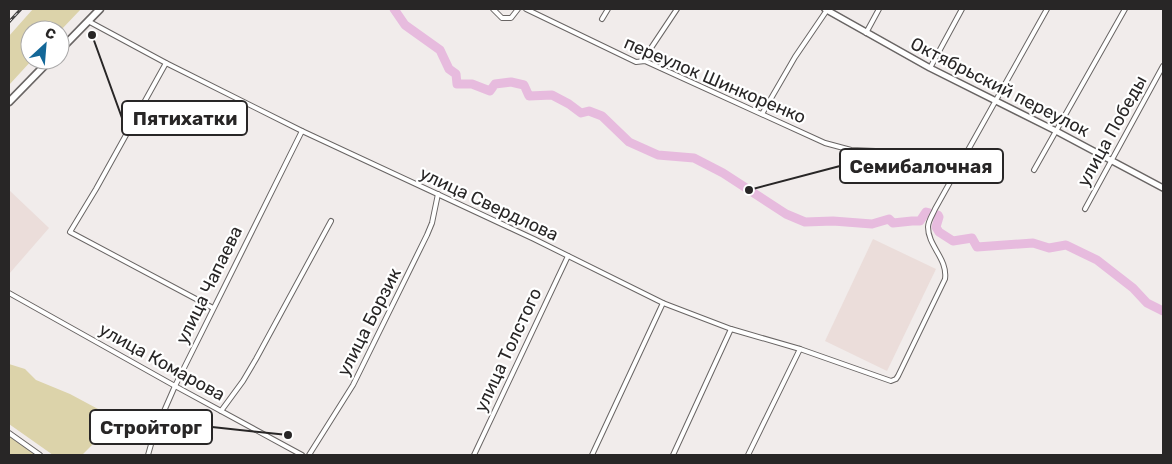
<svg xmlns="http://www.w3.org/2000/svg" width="1172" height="464" viewBox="0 0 1172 464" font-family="Rubik,sans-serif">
<rect width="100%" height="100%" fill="#f1eceb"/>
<g fill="#ebddda">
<polygon points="9,190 49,228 9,274"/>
<polygon points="873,239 936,269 887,371 825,341"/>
</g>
<g fill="#dcd3aa">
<polygon points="33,9 81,9 60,31 60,30 30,30 30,60 32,60 9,85 9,36"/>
<polygon points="9,364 25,369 36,380 70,394 98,409 114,426 106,440 93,444 82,455 53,455 9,424"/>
<polygon points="9,436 36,455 9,455"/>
</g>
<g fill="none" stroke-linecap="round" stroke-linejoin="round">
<polyline stroke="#e7bbde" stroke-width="9" points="394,9 405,25 440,50 449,69 456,74 457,84 472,84 490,91 495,84 511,82 524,85 529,96 552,95 569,104 581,113 589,111 602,116 629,142 658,155 694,158 723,173 786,214 805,222 833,221 872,224 889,219 893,223 912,221 920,221 926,212 938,215 939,217 936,227 939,232 953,241 972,238 977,247 1033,243 1049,248 1066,245 1097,260 1133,288 1147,303 1163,311"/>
<g stroke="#696564" stroke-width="6">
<g id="minor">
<polyline points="493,9 502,18 511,18 518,9"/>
<polyline points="526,9 636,62 645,61 825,143 851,150 900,152"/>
<polyline points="602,19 608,9"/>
<path d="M88 21 166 63 302 131 534 239 663 303 731 329 800 349 891 381 896 379 898 376 945 279C948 259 928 246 928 227 928 221 933 214 935 209L1047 9"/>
<polyline points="866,33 879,9"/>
<polyline points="645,61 649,51 677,9"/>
<polyline points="166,63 96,189 70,232 213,308"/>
<polyline points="930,68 962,9"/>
<polyline points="762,114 795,57 827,10"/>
<polyline points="1034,170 1125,9"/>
<polyline points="1085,209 1163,66"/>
<polyline points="9,293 175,386 302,455"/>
<polyline points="221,411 243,381 256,359 331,221"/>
<polyline points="9,433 40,455"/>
<polyline points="148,455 154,434 175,386 302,131"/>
<polyline points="309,455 353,385 427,235 432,223 438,194"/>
<polyline points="474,455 568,256"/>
<polyline points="592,455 663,303"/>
<polyline points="673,455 731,329"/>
<polyline points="748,455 800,349"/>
</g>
</g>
<g stroke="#696564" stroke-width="8">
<polyline id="tertiary" points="825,9 930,68 1056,131 1163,188"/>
</g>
<g stroke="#696564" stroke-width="9">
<g id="primary">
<polyline points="60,50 100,9"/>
<polyline points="9,102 50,60"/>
</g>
</g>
<use href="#minor" stroke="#fff" stroke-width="4"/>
<use href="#tertiary" stroke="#fff" stroke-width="5"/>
<use href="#primary" stroke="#fff" stroke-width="6"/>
<g stroke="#444242" stroke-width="3">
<polyline id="rail" points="9,22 21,9"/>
</g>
<use href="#rail" stroke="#fff" stroke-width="1" stroke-dasharray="4" stroke-linecap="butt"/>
</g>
<g text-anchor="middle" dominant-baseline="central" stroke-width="4.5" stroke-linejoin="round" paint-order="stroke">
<g font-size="18" fill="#282626" stroke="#fff">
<text transform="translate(715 80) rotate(23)">переулок Шинкоренко</text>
<text transform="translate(1000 87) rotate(27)">Октябрьский переулок</text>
<text transform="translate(1112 131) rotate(-61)">улица Победы</text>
<text transform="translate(489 204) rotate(25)">улица Свердлова</text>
<text transform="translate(209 285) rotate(-64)">улица Чапаева</text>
<text transform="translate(369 322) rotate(-63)">улица Борзик</text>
<text transform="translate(508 350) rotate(-65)">улица Толстого</text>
<text transform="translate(162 362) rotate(29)">улица Комарова</text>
</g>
</g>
<path fill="none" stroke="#282626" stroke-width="2" d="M92 35L122 118M749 190L840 166M288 435L212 427"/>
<g fill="#282626" stroke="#fff" stroke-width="2">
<circle cx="92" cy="35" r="5"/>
<circle cx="749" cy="190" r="5"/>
<circle cx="288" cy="435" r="5"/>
</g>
<g fill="#fff" stroke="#282626" stroke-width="2">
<rect x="122" y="101" width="125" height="34" rx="5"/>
<rect x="840" y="149" width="163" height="34" rx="5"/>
<rect x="90" y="410" width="122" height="34" rx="5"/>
</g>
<g font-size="19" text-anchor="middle" font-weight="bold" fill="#282626">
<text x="185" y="125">Пятихатки</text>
<text x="921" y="173">Семибалочная</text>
<text x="151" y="434">Стройторг</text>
</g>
<rect width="1172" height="464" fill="none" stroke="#282626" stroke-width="20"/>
<g transform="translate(45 45) rotate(26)"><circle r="24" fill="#ffffff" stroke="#a9a8a8"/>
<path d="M0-4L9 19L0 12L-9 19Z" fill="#136798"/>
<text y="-8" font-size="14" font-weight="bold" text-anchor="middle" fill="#282626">С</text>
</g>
</svg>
